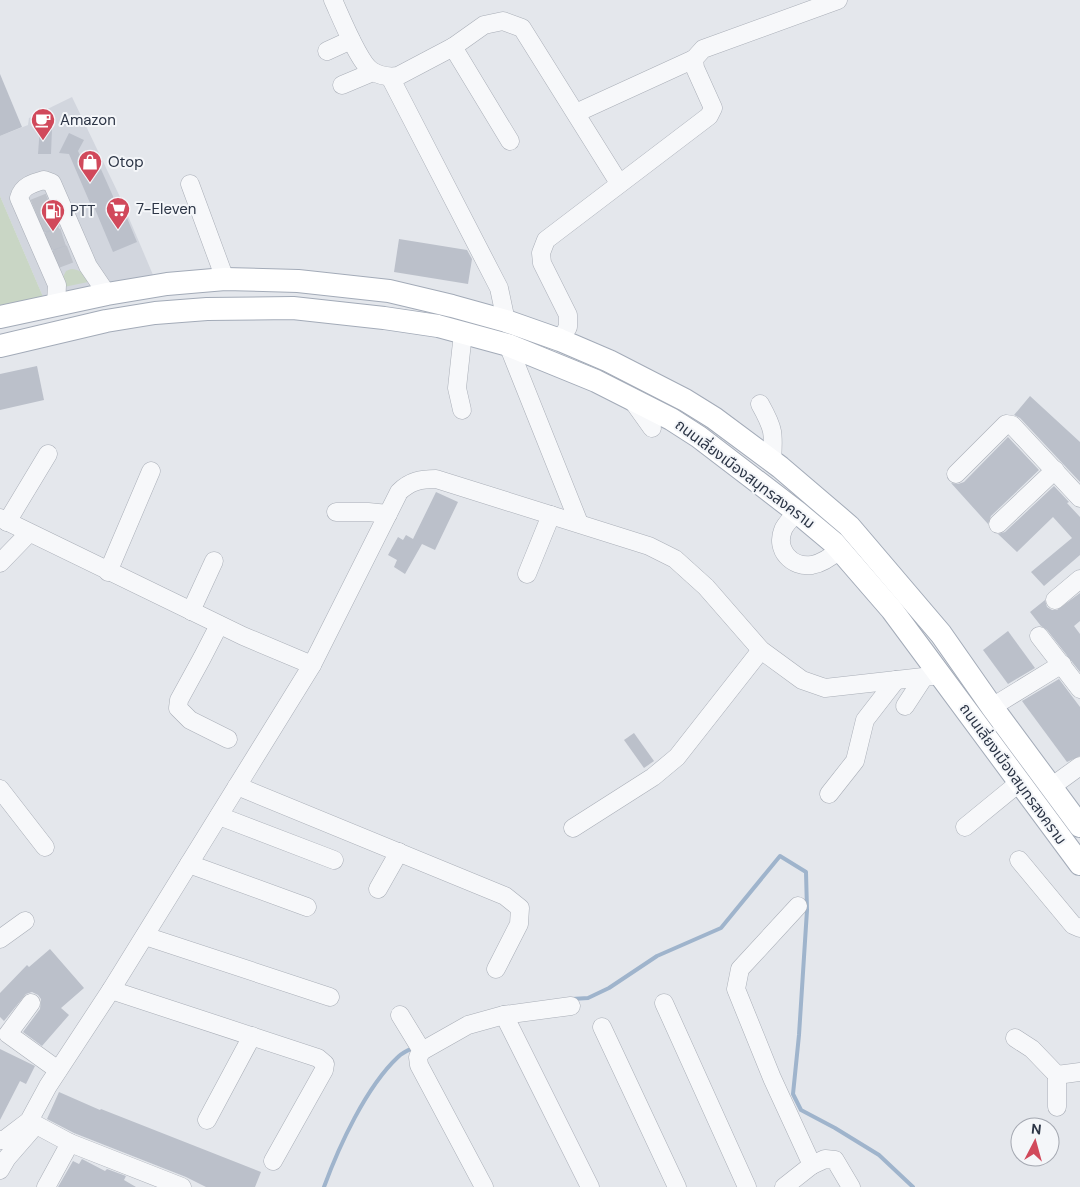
<svg xmlns="http://www.w3.org/2000/svg" width="1080" height="1187" viewBox="0 0 1080 1187" font-family="'DM Sans','Noto Sans Thai',sans-serif">
<rect width="100%" height="100%" fill="#e4e7ec"/>
<polygon fill="#d2d6de" points="72,97 120,197 156,282 44,299 0,196 0,136 28,125 29,118"/>
<g fill="#c9d6c5">
<polygon points="0,196 44,299 0,309"/>
<path d="M71 269C80 269 84 274 88 282L64 287 63 277 66 271Z"/>
</g>
<g fill="none" stroke-linecap="round" stroke-linejoin="round">
<g stroke="#9fb4cc" stroke-width="4">
<polyline points="572,999 588,998 609,988 657,956 721,928 780,856 806,872 807,910 799,1035 793,1094 801,1110 835,1128 879,1155 913,1187"/>
<path d="M324 1187C339 1146 366 1087 398 1057 403 1052 409 1050 415 1047"/>
</g>
</g>
<g fill="#bbc0ca">
<polygon points="0,74 22,127 0,136"/>
<polygon points="40,127 52,128 51,154 38,154"/>
<polygon points="69,133 84,140 78,151 84,163 96,158 116,203 120,201 137,242 113,252 92,202 90,203 69,154 59,153"/>
<polygon points="46,197 72,261 60,266 32,202"/>
<polygon points="399,239 467,250 472,259 468,284 394,272"/>
<polygon points="37,366 44,400 0,410 0,374"/>
<polygon points="1030,396 1080,442 1080,482 1020,418 1014,415"/>
<polygon points="1008,437 1039,470 991,516 988,524 951,483 958,484 964,482"/>
<polygon points="1054,486 1069,502 1067,503 1080,517 1080,555 1044,586 1031,572 1072,538 1053,517 1017,552 998,534 1005,532"/>
<polygon points="436,492 458,502 435,550 422,544 405,574 394,567 397,560 388,555 398,537 403,540 406,535 413,539"/>
<polygon points="1080,593 1080,621 1074,626 1080,634 1080,672 1047,630 1041,626 1030,612 1045,600 1047,607 1052,610 1057,610"/>
<polygon points="1008,631 1035,668 1008,684 983,650"/>
<polygon points="1059,679 1080,707 1080,756 1067,762 1022,701"/>
<polygon points="634,733 654,761 644,768 624,740"/>
<polygon points="50,949 84,988 61,1008 69,1015 42,1046 23,1032 40,1009 41,999 38,995 32,992 26,994 4,1021 0,1017 0,993 27,965 29,967"/>
<polygon points="0,1049 35,1066 26,1084 20,1081 0,1120"/>
<polygon points="59,1092 100,1110 101,1109 261,1172 255,1187 206,1187 186,1177 74,1133 47,1119"/>
<polygon points="82,1159 105,1171 107,1169 126,1176 124,1180 136,1187 58,1187 73,1161 79,1164"/>
</g>
<g fill="none" stroke-linecap="round" stroke-linejoin="round">
<g stroke="#bfc3cb" stroke-width="18" stroke-dasharray="18 9" stroke-linecap="butt">
<polyline points="34,208 49,202"/>
<polyline points="40,224 56,218"/>
<polyline points="47,242 63,237"/>
<polyline points="54,260 70,254"/>
</g>
<g stroke="#a9aeb7" stroke-width="19">
<g id="minor">
<path d="M333 0C340 15 359 63 372 71 380 76 390 77 398 76L453 47 484 25 503 21 522 28 619 183"/>
<polyline points="453,47 510,141"/>
<polyline points="327,51 351,40"/>
<polyline points="390,77 499,288 506,321"/>
<polyline points="342,85 373,72"/>
<polyline points="576,113 694,59"/>
<polyline points="190,184 225,279"/>
<path d="M56 305 57 285 19 198C22 186 33 183 44 180L52 183 88 266 107 294"/>
<polyline points="560,340 568,327 568,315 542,263 541,253 546,240 709,116 713,108 695,68 694,59 703,49 838,0"/>
<polyline points="508,345 579,523"/>
<polyline points="632,400 652,428"/>
<path d="M760 404C774 429 774 433 772 461"/>
<polyline points="462,410 457,388 463,333"/>
<polyline points="956,474 1006,424 1012,425 1080,498"/>
<polyline points="336,512 368,512 388,514"/>
<path d="M797 512C793 517 785 524 783 530 775 550 792 568 812 565 823 563 831 557 839 550"/>
<polyline points="0,518 243,636 312,665"/>
<polyline points="7,522 48,454"/>
<polyline points="998,524 1055,470"/>
<polyline points="0,563 29,533"/>
<polyline points="108,572 151,471"/>
<polyline points="527,574 551,515"/>
<polyline points="1055,600 1080,579"/>
<polyline points="191,611 214,561"/>
<polyline points="219,625 202,658 179,700 178,708 190,720 228,739"/>
<polyline points="1039,636 1080,689"/>
<polyline points="905,706 924,677"/>
<polyline points="992,707 1062,664"/>
<polyline points="237,786 505,896 520,908 519,924 496,969"/>
<polyline points="1051,787 1080,766"/>
<polyline points="0,789 45,847"/>
<polyline points="829,794 855,761 865,720 896,680"/>
<polyline points="219,816 334,860"/>
<polyline points="965,827 1020,782"/>
<polyline points="573,828 653,777 677,757 761,650"/>
<polyline points="1019,860 1073,925 1080,928"/>
<polyline points="189,864 307,907"/>
<polyline points="378,889 399,852"/>
<polyline points="145,936 330,997"/>
<polyline points="0,939 25,921"/>
<polyline points="111,990 318,1058 325,1064 324,1070 273,1161"/>
<polyline points="31,1003 8,1034 58,1070"/>
<polyline points="664,1003 747,1187"/>
<polyline points="400,1015 422,1051"/>
<polyline points="504,1015 590,1187"/>
<polyline points="602,1027 677,1187"/>
<polyline points="1015,1038 1032,1049 1057,1075"/>
<polyline points="1057,1107 1057,1075 1080,1072"/>
<polyline points="207,1120 252,1036"/>
<polyline points="29,1121 70,1143 182,1187"/>
<path d="M0 1140H4L29 1121 48 1086 111 990 312 665 399 492C410 481 421 479 436 479L649 546 675 559 706 587 761 650 802 680 825 688 941 675"/>
<polyline points="812,1165 825,1159 835,1160 851,1187"/>
<polyline points="0,1170 7,1158 34,1127"/>
<polyline points="46,1187 70,1143"/>
<polyline points="484,1187 419,1065 418,1057 422,1051 468,1025 504,1015 571,1006"/>
<polyline points="784,1187 812,1165 772,1078 736,989 740,969 798,906"/>
</g>
</g>
<g stroke="#a3abb8" stroke-width="24">
<g id="major">
<polyline points="0,317 107,294 167,284 225,279 298,281 389,291 452,306 506,321 560,340 609,361 685,400 714,418 780,467 849,526 941,634 992,707 1080,826"/>
<polyline points="0,346 106,321 155,313 207,309 293,308 384,318 438,326 508,345 596,381 671,419 699,437 797,512 834,543 892,610 1080,864"/>
</g>
</g>
<use href="#minor" stroke="#f7f8fa" stroke-width="18"/>
<use href="#major" stroke="#fff" stroke-width="22"/>
</g>
<defs>
<g id="cafe-pin" transform="scale(1.25)"><path d="M0 17L-7.5 6A9.5 9.5 0 1 1 7.5 6Z" fill="#d1495b" stroke="#f4f6f9"/><path d="M-5.5-4.5H6V0H3Q3 3.5 0 3.5H-2.5Q-5.5 3.5-5.5 0ZM3-3.2v2h1.7v-2ZM-6 4.5H4V6H-6Z" fill="#fff"/></g>
<g id="shop-pin" transform="scale(1.25)"><path d="M0 17L-7.5 6A9.5 9.5 0 1 1 7.5 6Z" fill="#d1495b" stroke="#f4f6f9"/><path d="M-5-2.5h2.3a2.7 3.5 0 0 1 5.4 0H5L5.5 6h-11ZM-1.5-2.5h3a1.5 2.3 0 0 0-3 0Z" fill="#fff"/></g>
<g id="supermarket-pin" transform="scale(1.25)"><path d="M0 17L-7.5 6A9.5 9.5 0 1 1 7.5 6Z" fill="#d1495b" stroke="#f4f6f9"/><path d="M-6-5.5h2.5l.6 2H6L4.5 2H-2.5L-4.4-4H-6ZM-1.5 3.2a1.3 1.3 0 1 0 .1 0ZM3 3.2a1.3 1.3 0 1 0 .1 0Z" fill="#fff"/></g>
<g id="fuel-pin" transform="scale(1.25)"><path d="M0 17L-7.5 6A9.5 9.5 0 1 1 7.5 6Z" fill="#d1495b" stroke="#f4f6f9"/><path d="M-5.5-6h7V0h2V4h1.3V-2.5L3-4.5l.8-.8L6-3V5H2.5V1h-1V6h-7ZM-4.2-4.7v3.2H.2V-4.7Z" fill="#fff"/></g>
</defs>
<g fill-rule="evenodd">
<use href="#cafe-pin" x="43" y="120"/>
<use href="#shop-pin" x="90" y="162"/>
<use href="#supermarket-pin" x="118" y="209"/>
<use href="#fuel-pin" x="53" y="211"/>
</g>
<g text-anchor="middle" dominant-baseline="central" stroke-width="4" stroke-linejoin="round" paint-order="stroke">
<g font-size="15" fill="#2b3445" stroke="#f4f6f9" text-anchor="start">
<text x="60" y="120">Amazon</text>
<text x="108" y="162">Otop</text>
<text x="136" y="209">7-Eleven</text>
<text x="70" y="211">PTT</text>
</g>
<g font-size="15" fill="#2b3445" stroke="#f4f6f9">
<text transform="translate(745 474) rotate(37)">ถนนเลี่ยงเมืองสมุทรสงคราม</text>
<text transform="translate(1013 774) rotate(54)">ถนนเลี่ยงเมืองสมุทรสงคราม</text>
</g>
</g>
<g transform="translate(1035 1142) rotate(6)"><circle r="24" fill="#f4f6f9" stroke="#a4a8b1"/>
<path d="M0-4L9 19L0 12L-9 19Z" fill="#d1495b"/>
<text y="-8" font-size="14" font-weight="bold" text-anchor="middle" fill="#2b3445">N</text>
</g>
</svg>
